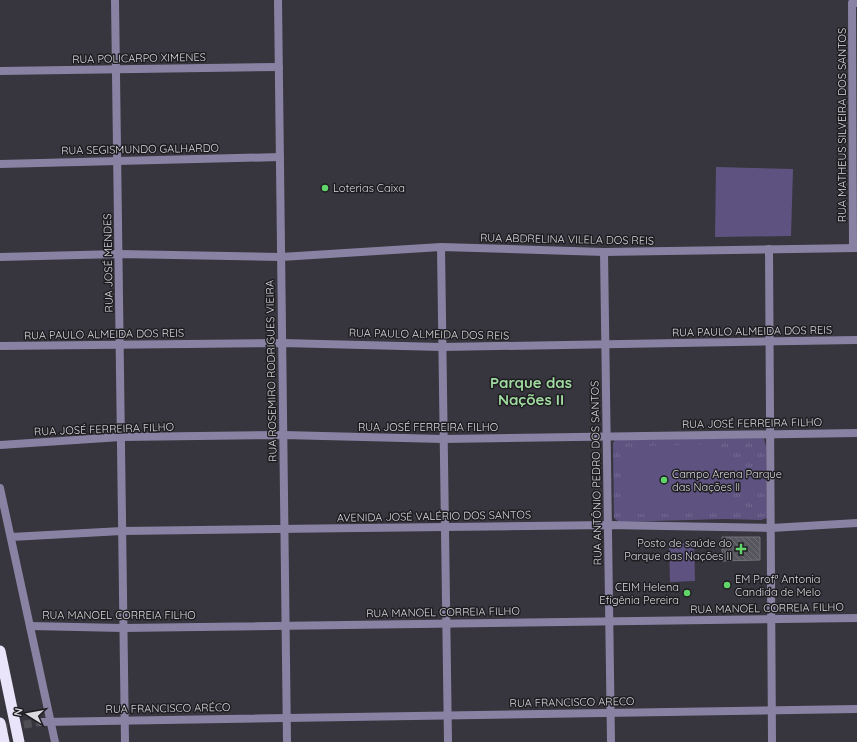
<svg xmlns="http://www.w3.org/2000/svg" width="857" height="742" viewBox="0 0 857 742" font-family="Quicksand,sans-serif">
<defs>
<pattern id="park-tufts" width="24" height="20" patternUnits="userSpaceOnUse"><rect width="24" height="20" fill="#5e5380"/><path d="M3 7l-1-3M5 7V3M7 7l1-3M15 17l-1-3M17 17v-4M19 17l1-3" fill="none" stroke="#746b92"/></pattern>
<pattern id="building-back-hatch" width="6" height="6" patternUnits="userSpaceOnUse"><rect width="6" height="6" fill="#57555d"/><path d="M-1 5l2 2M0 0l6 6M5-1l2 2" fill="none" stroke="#6f6d74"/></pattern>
</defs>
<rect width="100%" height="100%" fill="#37353d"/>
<polygon fill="url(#park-tufts)" points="761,438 764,439 766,446 767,518 761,520 725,519 619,522 614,518 613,443 615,440"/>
<g fill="#5e5380">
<polygon points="716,167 793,169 791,236 715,237"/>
<polygon points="708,444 708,513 621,514 620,447"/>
<polygon points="709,451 730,451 731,510 709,510"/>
<polygon points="754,473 755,497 741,498 741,474"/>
<polygon points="669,543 694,543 695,581 670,582"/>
</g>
<polygon fill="url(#building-back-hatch)" stroke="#727079" points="722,537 760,537 760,560 722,561"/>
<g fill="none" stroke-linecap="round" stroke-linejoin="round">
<polyline stroke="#504e55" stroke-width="8" stroke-dasharray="8 4" stroke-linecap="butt" points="0,728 42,722"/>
<g stroke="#8982a3" stroke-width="8">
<polyline points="115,0 125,742"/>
<polyline points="278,0 287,742"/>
<polyline points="0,71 279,67"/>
<polyline points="0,164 280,157"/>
<polyline points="441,247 448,742"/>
<polyline points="853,248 852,3 857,3"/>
<polyline points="769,249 772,742"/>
<polyline points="604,252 611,742"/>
<polyline points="0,257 119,254 281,257 441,247 604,252 857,248"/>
<polyline points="0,346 282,343 442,347 857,340"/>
<polyline points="0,445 121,437 283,435 443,439 857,433"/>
<polyline points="0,488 55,742"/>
<polyline points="11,537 122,531 608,525 771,528 857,523"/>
<polyline points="30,626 123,628 857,618"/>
</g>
<polyline stroke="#8982a3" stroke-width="8" points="42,722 857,709"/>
<g stroke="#e9e4f9" stroke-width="11">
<polyline points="0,651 19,742"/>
<polyline points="0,723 4,742"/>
</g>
</g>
<g fill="#61d46a" stroke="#1e1d21" stroke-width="1.5">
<circle cx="325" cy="188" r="4"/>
<circle cx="664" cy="480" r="4"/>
<path d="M739 543h4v4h4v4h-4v4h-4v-4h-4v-4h4z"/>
<circle cx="727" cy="585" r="4"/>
<circle cx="687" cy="593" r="4"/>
</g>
<g text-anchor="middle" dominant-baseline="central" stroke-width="3" stroke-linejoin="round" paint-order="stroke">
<g font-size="11" fill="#dbdade" stroke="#1e1d21">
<text transform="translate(139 58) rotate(-1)">RUA POLICARPO XIMENES</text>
<text transform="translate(842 125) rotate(-90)">RUA MATHEUS SILVEIRA DOS SANTOS</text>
<text transform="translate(140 149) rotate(-1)">RUA SEGISMUNDO GALHARDO</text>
<text transform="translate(567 239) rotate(1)">RUA ABDRELINA VILELA DOS REIS</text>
<text transform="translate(108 263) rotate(-91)">RUA JOSÉ MENDES</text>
<text transform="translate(752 331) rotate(-1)">RUA PAULO ALMEIDA DOS REIS</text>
<text transform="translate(104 334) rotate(-1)">RUA PAULO ALMEIDA DOS REIS</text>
<text transform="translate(429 334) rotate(1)">RUA PAULO ALMEIDA DOS REIS</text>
<text transform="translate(271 371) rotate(-91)">RUA ROSEMIRO RODRIGUES VIEIRA</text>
<text transform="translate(752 423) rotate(-1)">RUA JOSÉ FERREIRA FILHO</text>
<text x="428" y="427">RUA JOSÉ FERREIRA FILHO</text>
<text transform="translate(104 429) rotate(-2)">RUA JOSÉ FERREIRA FILHO</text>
<text transform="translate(596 473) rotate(-91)">RUA ANTÔNIO PEDRO DOS SANTOS</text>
<text transform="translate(434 516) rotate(-1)">AVENIDA JOSÉ VALÉRIO DOS SANTOS</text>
<text transform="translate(767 608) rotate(-1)">RUA MANOEL CORREIA FILHO</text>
<text transform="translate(443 612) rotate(-1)">RUA MANOEL CORREIA FILHO</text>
<text x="119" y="615">RUA MANOEL CORREIA FILHO</text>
<text transform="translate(572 702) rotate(-1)">RUA FRANCISCO ARECO</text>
<text transform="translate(168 708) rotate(-1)">RUA FRANCISCO ARÉCO</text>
</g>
<g font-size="11" fill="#dbdade" stroke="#1e1d21" text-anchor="start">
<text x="333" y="188">Loterias Caixa</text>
<text x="672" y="474">Campo Arena Parque<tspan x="672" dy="13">das Nações ll</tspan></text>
<text x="732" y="543" text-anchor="end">Posto de saúde do<tspan x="732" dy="13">Parque das Nações II</tspan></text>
<text x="735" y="579">EM Profª Antonia<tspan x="735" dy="13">Candida de Melo</tspan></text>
<text x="679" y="587" text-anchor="end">CEIM Helena<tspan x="679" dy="13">Efigênia Pereira</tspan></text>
</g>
<g font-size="15" font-weight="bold" fill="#a0daa0" stroke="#1e1d21">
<text x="531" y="382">Parque das<tspan x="531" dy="17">Nações II</tspan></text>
</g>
</g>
<g transform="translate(28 714) rotate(281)" stroke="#1e1d21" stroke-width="3" paint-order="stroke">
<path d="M0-3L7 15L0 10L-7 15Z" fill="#dbdade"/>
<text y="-6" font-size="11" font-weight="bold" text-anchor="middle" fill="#dbdade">N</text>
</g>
</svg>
